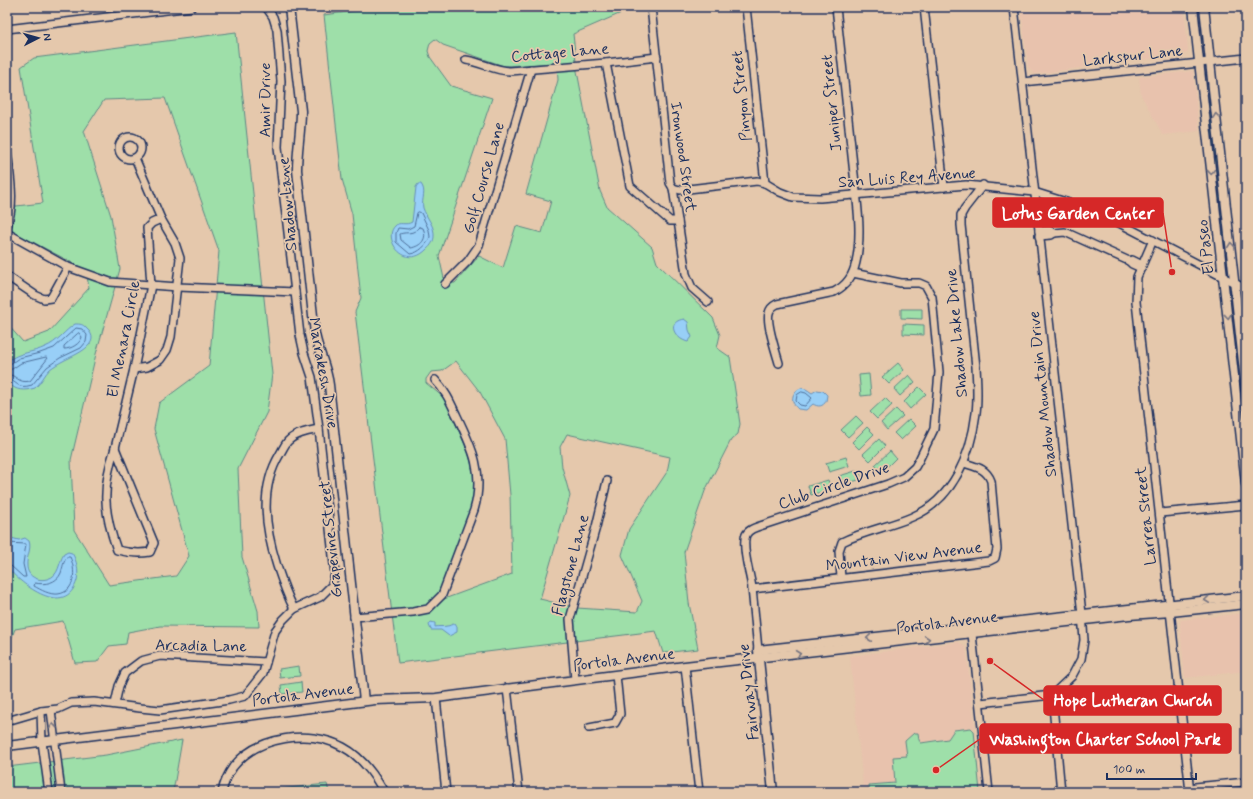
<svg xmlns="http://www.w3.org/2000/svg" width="1253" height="799" viewBox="0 0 1253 799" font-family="Mynerve,sans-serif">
<rect width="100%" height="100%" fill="#e5c8ac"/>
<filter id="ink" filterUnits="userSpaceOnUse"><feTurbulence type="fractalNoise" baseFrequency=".025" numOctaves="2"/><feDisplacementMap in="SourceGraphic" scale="8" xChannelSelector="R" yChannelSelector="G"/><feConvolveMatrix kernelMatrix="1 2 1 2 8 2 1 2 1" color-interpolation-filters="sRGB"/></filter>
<g filter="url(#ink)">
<g fill="#e8c2ad">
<polygon points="1021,7 1184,7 1188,50 1186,54 1034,74 1028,67"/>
<polygon points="1193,71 1199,131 1163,135 1141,95 1139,77"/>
<polygon points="1246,613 1246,671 1185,678 1180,625 1181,620"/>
<polygon points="959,642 966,648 975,728 954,730 948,739 921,743 919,740 907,756 895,783 863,786 850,656"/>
</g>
<g fill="#9edfa9" stroke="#5c8784" fill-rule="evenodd">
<path d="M385 7H635L573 34 577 71 600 191 607 207 652 247 657 263 713 318 720 335 717 348 730 357 740 424 738 434 731 440 705 491 684 552 689 603 698 649 663 653 656 631 398 663 355 312 361 298 352 214 342 179 324 15ZM435 39 443 45 504 66 557 63 558 80 526 194 551 201 542 233 516 226 503 268 479 256 455 283H445L439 256 492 98 451 86 430 57 428 51 430 43ZM456 361 480 392 505 439 510 495 512 574 444 599 441 594 471 510 475 490 473 471 469 454 447 404 443 397 426 383V379L431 372 442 371ZM567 434 670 457 667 472 629 529 622 555 642 601 637 612 577 608 540 599 570 496 562 467 560 447Z"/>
<path d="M236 32 272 374 267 412 238 469 242 557 258 611 259 627 160 626 128 632 126 644 109 646 97 662 75 663 63 621 15 629 7 650V324L23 342 49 332 89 288 86 270 8 229 16 206 43 203 21 67 34 58ZM165 98 219 251 209 366 159 403 154 429 189 556 176 576 109 585 74 530 71 460 96 354 120 269 111 216 84 131 104 100Z"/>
<polygon points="1204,71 1208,99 1213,113 1229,268 1226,250 1222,239"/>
<polygon points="901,309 922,309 922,319 901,318"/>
<polygon points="903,324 924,325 924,335 903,334"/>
<polygon points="898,363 904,370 889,384 882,377"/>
<polygon points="869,374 871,395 861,396 859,375"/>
<polygon points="909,375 915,382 900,396 894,389"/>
<polygon points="919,387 926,394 910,409 904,402"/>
<polygon points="885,398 892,405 877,419 870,412"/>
<polygon points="896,409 903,416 887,430 881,423"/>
<polygon points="856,416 863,423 848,437 841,430"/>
<polygon points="909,419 916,426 901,440 894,433"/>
<polygon points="867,427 874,434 859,449 852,442"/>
<polygon points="879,439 885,446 870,461 863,454"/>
<polygon points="890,451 896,458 881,473 875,465"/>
<polygon points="846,457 849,466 829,472 826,463"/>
<polygon points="859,470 862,479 841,485 839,476"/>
<polygon points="828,480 831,489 811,495 808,486"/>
<polygon points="299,666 300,676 280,678 279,669"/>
<polygon points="301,682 302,692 282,694 281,685"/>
<polygon points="971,728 974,731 980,792 870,792 869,785 895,783 893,757 907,756 905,741 914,733 918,733 919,740 921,743 948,739 954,730"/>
<polygon points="182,740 173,792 7,792 7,767 106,755"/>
<polygon points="327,784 329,792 269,792 269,790"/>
</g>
<g fill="#98cff7" stroke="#668fba">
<path d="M418 184H421C427 192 421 199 423 208 426 217 435 226 434 236 434 241 431 246 427 249 405 272 382 238 395 226 399 221 406 226 412 222L416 187Z"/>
<path d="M684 319 688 322 689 330 692 337 688 342C675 339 665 322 684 319Z"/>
<path d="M75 324C80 324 83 324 86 328 105 344 74 355 63 361 59 363 54 366 50 369 44 375 41 383 35 388 12 395 3 382 8 361 19 352 33 353 45 347 58 342 64 331 75 324Z"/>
<path d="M801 388 806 389 812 393 817 390 823 391 827 395 826 401C823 407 818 407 813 404L806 410 798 409C790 402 791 392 801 388Z"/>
<path d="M11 538 19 540 25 538 29 541C32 549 26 557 27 566 27 571 30 576 35 578 39 580 43 580 47 579 60 576 58 563 64 554L68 552 72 553C77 561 79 571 77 580 66 619 21 585 7 567V540Z"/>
<path d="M431 622 435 623V627C440 626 442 627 447 626 450 626 451 624 455 624L457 627V632L449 636 441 630H431L429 625Z"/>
</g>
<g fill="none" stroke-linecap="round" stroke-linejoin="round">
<g stroke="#4d6f9b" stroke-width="1">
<path d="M419 212 421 213 429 230 430 237C427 245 419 253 410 254L396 242V233L398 228 408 229 414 226 417 213Z"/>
<path d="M419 227 423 228C428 239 421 246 411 248L401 240 400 234C408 231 412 236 419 227Z"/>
<path d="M79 333 82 337C80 344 71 349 64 349V346L77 334Z"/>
<path d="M7 364H10L19 358 40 353 54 348 76 328 82 329 87 335 86 342 81 348 60 358 47 367 32 385C16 390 18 381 7 379"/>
<path d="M7 370 12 369 21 363 46 357 48 358 30 381C18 384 17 375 7 374"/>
<polygon points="802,392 806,393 812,398 805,406 800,405 796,401 797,395"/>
<polyline points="7,543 26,544 23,564 26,577 23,577 11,566 7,565"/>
<path d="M67 557H70C76 569 76 592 58 594 50 595 41 590 34 586L35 583C45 585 57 583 61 573 63 567 63 562 67 557Z"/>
</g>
<g stroke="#1b2f5e" stroke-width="10">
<g id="minor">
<polyline points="651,7 670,183 673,188 686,274 692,288 708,302"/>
<polyline points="746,7 765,183"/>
<polyline points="924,7 944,187"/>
<polyline points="7,29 192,7"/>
<path d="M466 60C481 62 495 71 510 71L606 63 657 57"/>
<polyline points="606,63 630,186 670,221 678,221"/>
<polyline points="1023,82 1246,58"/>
<circle cx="130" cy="148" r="11"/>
<path d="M7 148C9 173 16 201 7 226"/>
<polyline points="673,188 680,190 757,181 765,183 780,192 793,197 820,198 966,185 1034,192 1098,212 1246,289"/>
<polyline points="1039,231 1049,230 1054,233 1051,235 1039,236"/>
<polyline points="7,233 68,267 110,282 178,287 295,292"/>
<polyline points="1054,233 1065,232 1129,261"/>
<polyline points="1153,240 1137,277 1136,302 1190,792"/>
<polyline points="1141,268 1132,264 1129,261 1132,260 1142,265"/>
<polyline points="7,276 35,295 44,299 51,298 68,267"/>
<polyline points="445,284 468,261 479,245 531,69"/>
<path d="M779 363C776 352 766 323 769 313 770 308 773 306 777 304L834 292C847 285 853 276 856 262 863 232 856 195 853 165 847 112 842 60 836 7"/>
<polyline points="134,369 147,367 160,360 167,350 171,337 180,258 175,243 161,219 135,158"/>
<path d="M115 448 154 543 150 552C138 554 129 553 117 550 103 511 102 487 115 448Z"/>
<polyline points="115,448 134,369 151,285 147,228 152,223 161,219"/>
<polyline points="1160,513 1246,505"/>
<path d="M841 578 839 551 842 542C864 531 889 527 912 517 953 500 971 455 976 413 978 398 977 383 976 367L961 225V215L965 208 983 185"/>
<path d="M752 589 989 561 995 558 997 549 991 481C986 468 976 467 964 463"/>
<path d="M294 609C287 595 282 581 277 566 265 528 259 489 280 454 283 449 285 444 288 441 296 433 309 431 319 429"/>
<path d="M354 617 413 612 428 609 442 595 474 510C485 473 472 447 456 414 450 401 445 390 435 380"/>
<polyline points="972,634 989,792"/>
<path d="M758 650C756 630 754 609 752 588 750 572 743 555 745 539 745 532 751 529 757 527L888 484 904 477 915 467 919 460 934 429 939 372 932 297 926 286 919 283H901L853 273"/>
<polyline points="685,666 699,792"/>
<polyline points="575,680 570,619 596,527 607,481"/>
<polyline points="507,688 519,792"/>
<polyline points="1052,695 1061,792"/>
<polyline points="436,698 446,792"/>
<polyline points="980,703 1052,695 1072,676 1081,659 1084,640 1082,614 1014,7"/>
<polyline points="115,704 119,686 125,673 141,661 160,656 266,662"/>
<polyline points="51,710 61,792"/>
<polyline points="41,711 42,742 49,792"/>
<polyline points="7,721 41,711 58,709 71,703 94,702 140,708 160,710 229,700 245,696 263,673 275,631 283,620 294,609 320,597 332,585 335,574 319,429 312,377 304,353 300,335 278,147 281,81 277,30 273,17 266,7"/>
<polyline points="589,728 615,723 620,714 616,675"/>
<polyline points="1190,790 1195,787 1246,782"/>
<path d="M222 792C224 783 228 774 233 767 257 736 310 729 343 747 362 757 374 774 384 792"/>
</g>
</g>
<g stroke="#1b2f5e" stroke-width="11">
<g id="tertiary">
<path d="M289 7 301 111C301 131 297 150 297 170L315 334C318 351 327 367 329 385L364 701"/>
<polyline points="1193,7 1246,484"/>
<polyline points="1204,7 1246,389"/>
<polyline points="7,746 375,700 436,698 685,666 1129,615 1171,612 1246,604"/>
<polyline points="773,792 758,650 1246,596"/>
</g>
</g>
<use href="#minor" stroke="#e5c8ac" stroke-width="7"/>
<use href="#tertiary" stroke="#e5c8ac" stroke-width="8"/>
</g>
<defs><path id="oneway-chevron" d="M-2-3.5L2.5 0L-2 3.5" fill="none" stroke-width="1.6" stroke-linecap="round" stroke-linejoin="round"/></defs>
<g stroke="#767481">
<use href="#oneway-chevron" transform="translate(1216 116) rotate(-96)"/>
<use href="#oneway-chevron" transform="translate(1211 172) rotate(84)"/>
<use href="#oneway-chevron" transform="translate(1231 245) rotate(-96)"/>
<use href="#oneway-chevron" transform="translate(1228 316) rotate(84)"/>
<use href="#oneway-chevron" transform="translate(1207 600) rotate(174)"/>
<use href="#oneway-chevron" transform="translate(869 638) rotate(174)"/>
<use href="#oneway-chevron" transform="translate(927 639) rotate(-6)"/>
<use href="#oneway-chevron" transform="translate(798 654) rotate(-7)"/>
<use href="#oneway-chevron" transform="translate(53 726) rotate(-96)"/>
</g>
</g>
<g text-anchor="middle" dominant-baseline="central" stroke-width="3.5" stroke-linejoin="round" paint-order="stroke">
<g font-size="16" fill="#1b2f5e" stroke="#e5c8ac">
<text transform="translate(560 53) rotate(-5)">Cottage Lane</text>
<text transform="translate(1133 56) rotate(-6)">Larkspur Lane</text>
<text transform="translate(742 96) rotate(-96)">Pinyon Street</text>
<text transform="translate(265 100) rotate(-90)">Amir Drive</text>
<text transform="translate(832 103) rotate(-96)">Juniper Street</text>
<text transform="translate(683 157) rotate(82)">Ironwood Street</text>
<text transform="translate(484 178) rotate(-74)">Golf Course Lane</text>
<text transform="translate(907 178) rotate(-4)">San Luis Rey Avenue</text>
<text transform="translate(288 204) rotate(-95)">Shadow Lane</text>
<text transform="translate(1206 247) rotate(-97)">El Paseo</text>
<text transform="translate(957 333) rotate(-95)">Shadow Lake Drive</text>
<text transform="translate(124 339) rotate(-79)">El Menara Circle</text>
<text transform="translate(323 373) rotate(80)">Marrakesh Drive</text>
<text transform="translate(1043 394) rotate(-96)">Shadow Mountain Drive</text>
<text transform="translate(834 486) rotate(-19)">Club Circle Drive</text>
<text transform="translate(1146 516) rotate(-96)">Larrea Street</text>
<text transform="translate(331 539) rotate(-96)">Grapevine Street</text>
<text transform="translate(904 557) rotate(-7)">Mountain View Avenue</text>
<text transform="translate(571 565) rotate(-75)">Flagstone Lane</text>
<text transform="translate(947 623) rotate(-7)">Portola Avenue</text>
<text transform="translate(201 646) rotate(1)">Arcadia Lane</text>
<text transform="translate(624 660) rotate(-7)">Portola Avenue</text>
<text transform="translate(749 692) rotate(-96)">Fairway Drive</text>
<text transform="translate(303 695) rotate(-7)">Portola Avenue</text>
</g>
</g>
<path fill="none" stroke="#d62828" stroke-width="1.5" d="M1172 272L1163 213M990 661L1044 700M936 770L980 739"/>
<g fill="#d62828" stroke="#e5c8ac" stroke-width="1.5">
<circle cx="1172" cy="272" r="4"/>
<circle cx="990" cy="661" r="4"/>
<circle cx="936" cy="770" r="4"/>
</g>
<g fill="#d62828" stroke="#d62828" stroke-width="1.5">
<rect x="993" y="198" width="170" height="29" rx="4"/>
<rect x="1044" y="686" width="177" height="29" rx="4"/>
<rect x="980" y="724" width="251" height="29" rx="4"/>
</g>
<g font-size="17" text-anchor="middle" font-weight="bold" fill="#fff">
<text x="1078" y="219">Lotus Garden Center</text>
<text x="1133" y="706">Hope Lutheran Church</text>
<text x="1105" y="745">Washington Charter School Park</text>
</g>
<rect width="1253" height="799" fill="none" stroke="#e5c8ac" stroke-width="24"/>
<rect x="12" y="12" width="1229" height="775" fill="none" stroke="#1b2f5e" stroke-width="1.5" filter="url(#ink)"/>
<g transform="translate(38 38) rotate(84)" stroke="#e5c8ac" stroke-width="3" paint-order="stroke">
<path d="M0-3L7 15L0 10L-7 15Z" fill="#1b2f5e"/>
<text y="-6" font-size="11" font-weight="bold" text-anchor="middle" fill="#1b2f5e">N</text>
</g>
<path d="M1107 773v6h89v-6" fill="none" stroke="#1b2f5e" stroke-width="2"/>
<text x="1113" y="773" font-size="12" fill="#1b2f5e" stroke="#e5c8ac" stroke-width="3" paint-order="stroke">100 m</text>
</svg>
